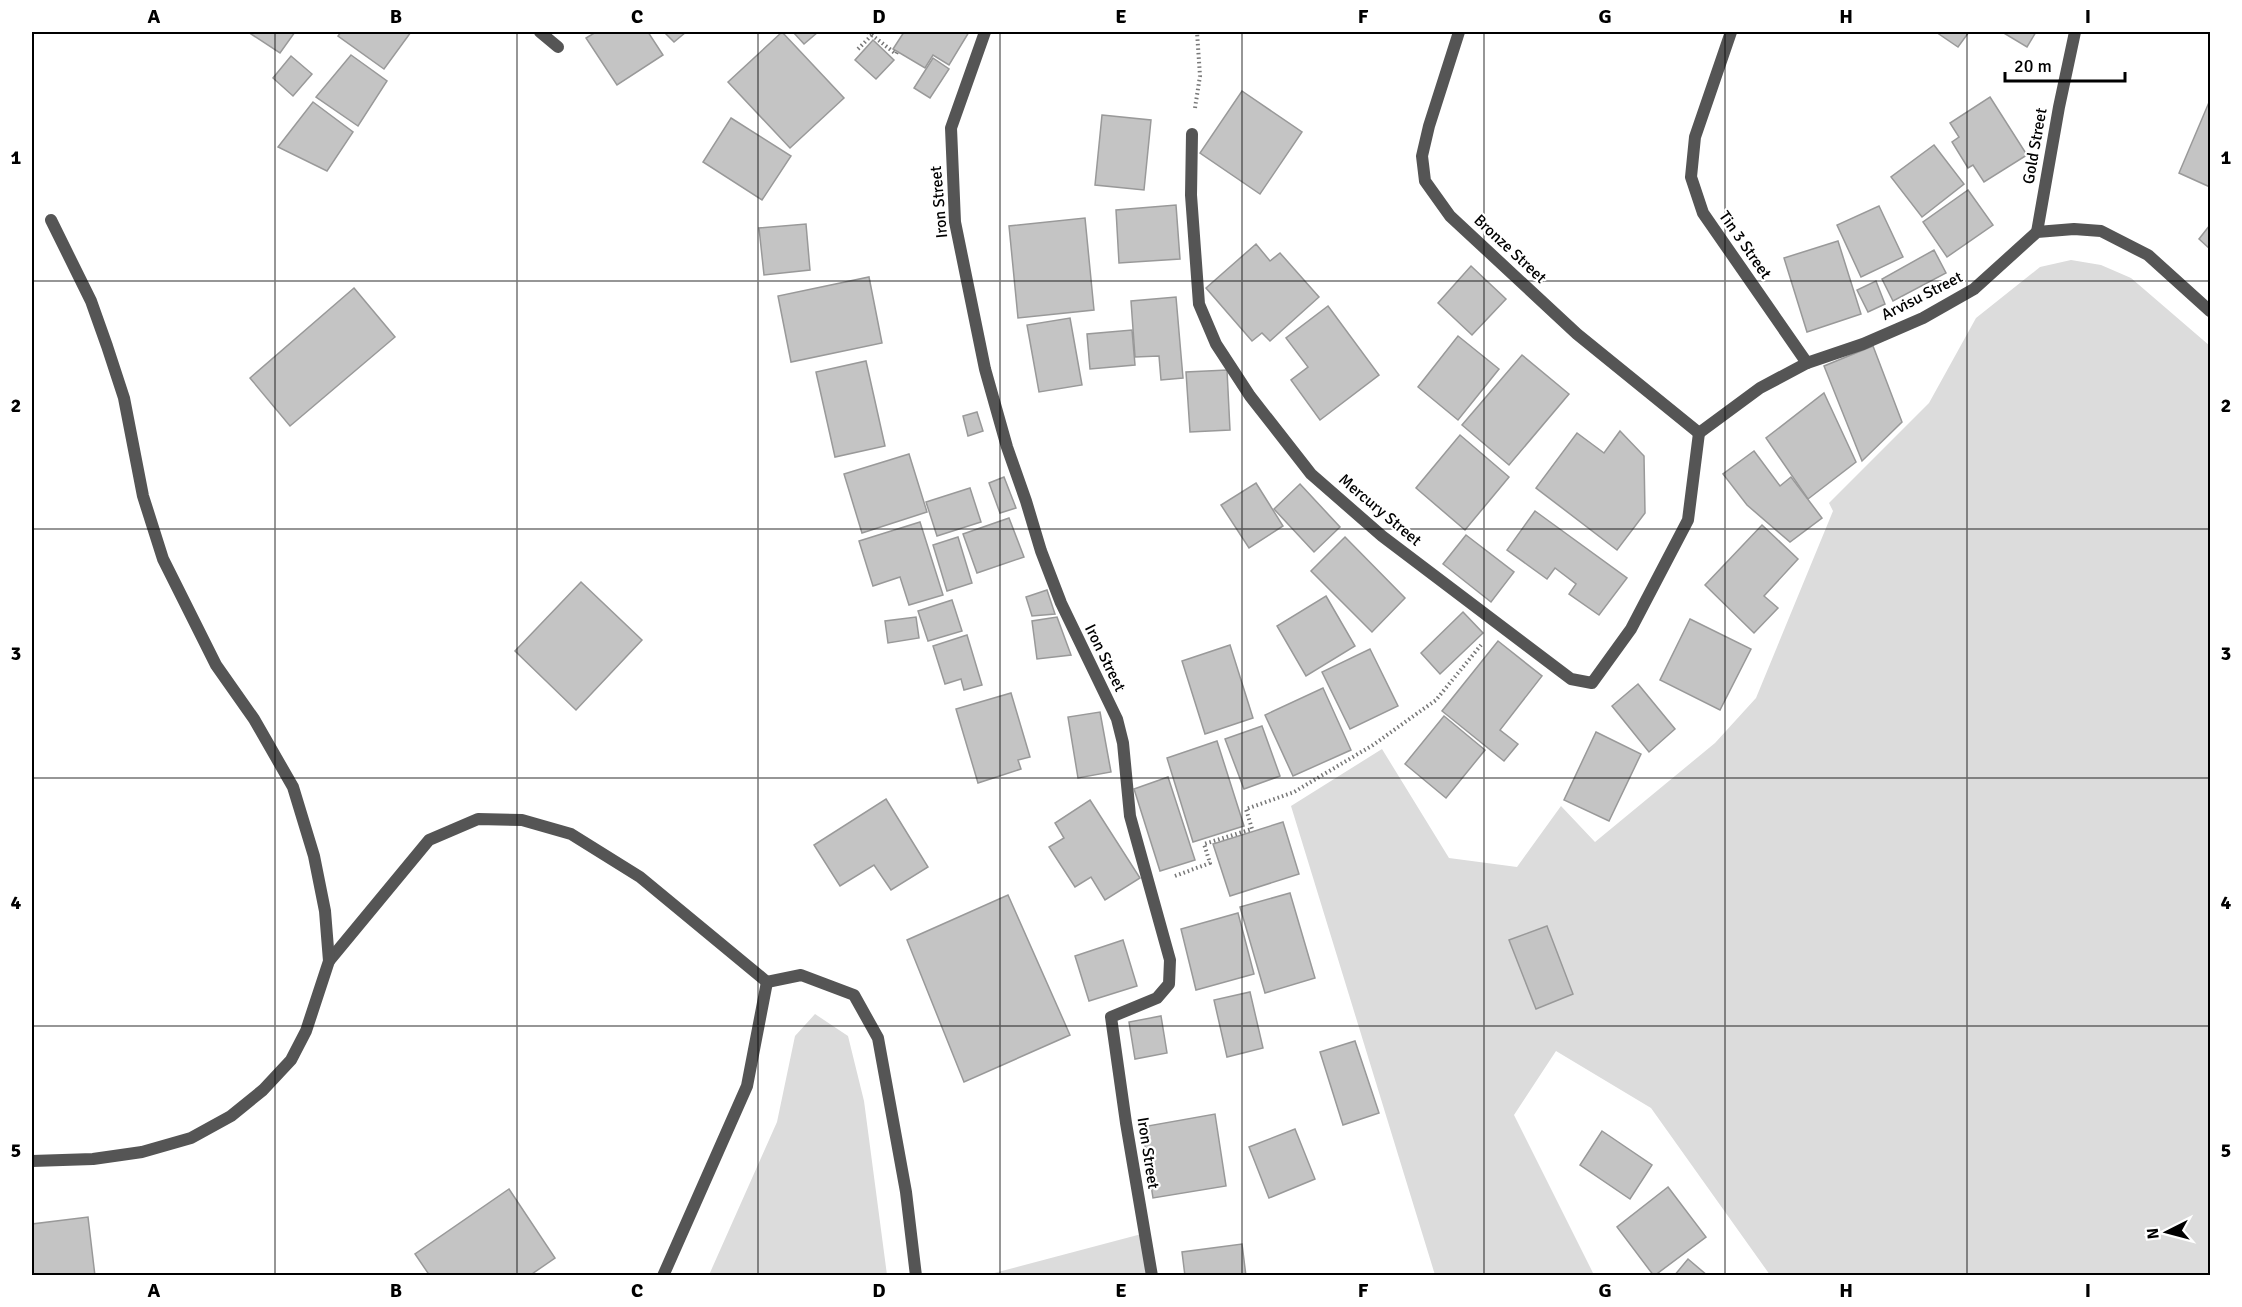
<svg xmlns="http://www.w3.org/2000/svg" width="2242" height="1307" viewBox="0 0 2242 1307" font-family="Signika,sans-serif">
<rect width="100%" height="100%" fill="#fff"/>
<g fill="#dcdcdc">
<polygon points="2071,260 2101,265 2131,278 2210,346 2210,1275 1770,1275 1651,1108 1556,1051 1514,1115 1594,1275 1435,1275 1291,806 1382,749 1449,858 1517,867 1561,806 1595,842 1715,743 1756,698 1833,511 1829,503 1929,403 1976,318 2040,267"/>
<polygon points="815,1014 848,1036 864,1101 887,1275 709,1275 777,1122 795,1036"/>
<polygon points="1149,1232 1157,1276 983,1276"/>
</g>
<g fill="#c4c4c4" stroke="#999" stroke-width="1.5">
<polygon points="248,32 295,32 280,53"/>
<polygon points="341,32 411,32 384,69 338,36"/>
<polygon points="596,32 648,32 663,55 617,85 586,38"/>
<polygon points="664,32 686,32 674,42"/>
<polygon points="782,32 844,98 790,148 728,82"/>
<polygon points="793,32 818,32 804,44"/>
<polygon points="904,32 969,32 949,65 933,55 925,68 893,49"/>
<polygon points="1936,32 1969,32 1958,47"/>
<polygon points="2002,32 2036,32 2027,47"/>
<polygon points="873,40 894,60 876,79 855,60"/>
<polygon points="351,55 387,81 358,126 316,97"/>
<polygon points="291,56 312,74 293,96 273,78"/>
<polygon points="933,58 949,69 930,98 914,88"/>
<polygon points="1242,91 1302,132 1260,194 1200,153"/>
<polygon points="1990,97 2027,155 1984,182 1973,165 1968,168 1952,142 1959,137 1950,123"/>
<polygon points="2210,100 2210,187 2179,173"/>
<polygon points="313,102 353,132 327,171 278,147"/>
<polygon points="1102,115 1151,120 1144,190 1095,185"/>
<polygon points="731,118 791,156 762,200 703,162"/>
<polygon points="1934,145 1964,184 1922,217 1891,177"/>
<polygon points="1968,190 1993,225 1947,257 1923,222"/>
<polygon points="1176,205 1180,259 1119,263 1116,210"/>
<polygon points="1879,206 1903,257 1861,277 1837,225"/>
<polygon points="1085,218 1094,310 1018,318 1009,226"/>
<polygon points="806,224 810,270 764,275 759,228"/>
<polygon points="2210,225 2210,249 2199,239"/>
<polygon points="1838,241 1861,314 1807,332 1784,258"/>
<polygon points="1256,244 1270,261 1280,253 1319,297 1270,341 1262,333 1252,341 1206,288"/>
<polygon points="1934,250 1946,273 1893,301 1882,279"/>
<polygon points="1471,266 1506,299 1472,335 1438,303"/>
<polygon points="869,277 882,343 791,362 778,296"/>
<polygon points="1876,281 1885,304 1868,312 1857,290"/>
<polygon points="354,288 395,337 290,426 250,378"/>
<polygon points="1176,297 1183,378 1161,380 1159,356 1135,357 1131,301"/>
<polygon points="1328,306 1379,375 1320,420 1291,380 1308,367 1286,338"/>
<polygon points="1070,318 1082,385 1039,392 1027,325"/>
<polygon points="1132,330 1135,365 1090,369 1087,334"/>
<polygon points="1458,336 1499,369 1458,420 1418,387"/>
<polygon points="1873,346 1902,422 1862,461 1824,366"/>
<polygon points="1522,355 1569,394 1509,465 1462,425"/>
<polygon points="866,361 885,446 835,457 816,372"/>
<polygon points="1227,370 1230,430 1190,432 1186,372"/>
<polygon points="1824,393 1856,462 1808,499 1766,438"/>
<polygon points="977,412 983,431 968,436 963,416"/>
<polygon points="1620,431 1644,456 1645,513 1617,550 1536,488 1577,433 1604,453"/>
<polygon points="1460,435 1509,477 1465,530 1416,488"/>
<polygon points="1754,451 1780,486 1791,477 1822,518 1790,542 1747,505 1723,474"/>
<polygon points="909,454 927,512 862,533 844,474"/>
<polygon points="1004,477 1016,508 1000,513 989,483"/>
<polygon points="1256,483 1283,526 1249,548 1221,505"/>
<polygon points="1300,484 1340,527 1314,552 1274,509"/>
<polygon points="970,488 981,522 937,536 926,502"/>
<polygon points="1535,511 1627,578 1599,615 1569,594 1576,584 1555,568 1547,579 1507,550"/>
<polygon points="1009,518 1024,557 977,573 963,534"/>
<polygon points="920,522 943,595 909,605 900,577 873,586 859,541"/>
<polygon points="1762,525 1798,559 1764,596 1778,608 1754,633 1705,585"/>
<polygon points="1466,535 1514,572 1491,602 1443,564"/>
<polygon points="958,537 972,583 947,591 933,545"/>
<polygon points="1345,537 1405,598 1372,632 1311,571"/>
<polygon points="581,582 642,640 576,710 515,651"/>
<polygon points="1047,590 1055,614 1032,616 1026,597"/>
<polygon points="1326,596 1355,646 1306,676 1277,626"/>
<polygon points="952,600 962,631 928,641 918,611"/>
<polygon points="1463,612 1483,633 1440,674 1421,653"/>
<polygon points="916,617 919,638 888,643 885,621"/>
<polygon points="1057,617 1071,655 1037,659 1032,621"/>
<polygon points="1690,619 1751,649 1720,710 1660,680"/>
<polygon points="967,635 982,685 964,690 961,679 945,684 933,646"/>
<polygon points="1498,641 1542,676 1500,730 1518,744 1504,761 1442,711"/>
<polygon points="1230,645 1253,718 1205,734 1182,661"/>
<polygon points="1370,649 1398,706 1350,729 1322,672"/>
<polygon points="1638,684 1675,729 1649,752 1612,706"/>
<polygon points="1323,688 1351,750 1293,776 1265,715"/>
<polygon points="1011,693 1030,757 1018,760 1021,769 978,783 956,709"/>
<polygon points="1100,712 1111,772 1078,778 1068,717"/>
<polygon points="1444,716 1485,750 1446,798 1405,764"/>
<polygon points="1262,726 1280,776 1244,789 1225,739"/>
<polygon points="1596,732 1641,754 1609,821 1564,800"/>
<polygon points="1217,741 1244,826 1193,842 1167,758"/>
<polygon points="1168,777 1195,860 1160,871 1134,789"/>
<polygon points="886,799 928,867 891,890 874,865 840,886 814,845"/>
<polygon points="1090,800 1140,878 1105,900 1091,877 1075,887 1049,847 1064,838 1055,823"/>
<polygon points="1283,822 1299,874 1230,896 1213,844"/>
<polygon points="1290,893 1315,978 1265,993 1240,907"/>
<polygon points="1008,895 1070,1035 964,1082 907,940"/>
<polygon points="1238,913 1254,974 1196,990 1181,929"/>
<polygon points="1547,926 1573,994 1536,1009 1509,940"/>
<polygon points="1123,940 1137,986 1089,1001 1075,956"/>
<polygon points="1250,992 1263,1048 1227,1057 1214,1000"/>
<polygon points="1161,1016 1167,1053 1135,1059 1129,1022"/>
<polygon points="1355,1041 1379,1113 1343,1125 1320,1052"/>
<polygon points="1215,1114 1226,1186 1153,1198 1142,1127"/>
<polygon points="1295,1129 1315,1179 1269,1198 1249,1147"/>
<polygon points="1602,1131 1652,1165 1630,1199 1580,1165"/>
<polygon points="1668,1187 1706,1237 1654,1276 1617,1227"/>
<polygon points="509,1189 555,1258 529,1276 430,1276 415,1254"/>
<polygon points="88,1217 95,1276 32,1276 32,1224"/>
<polygon points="1242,1244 1246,1276 1185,1276 1182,1252"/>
<polygon points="1688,1259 1708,1276 1674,1276"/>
</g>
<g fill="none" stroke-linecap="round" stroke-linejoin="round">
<g stroke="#777" stroke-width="4" stroke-dasharray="1.5 3" stroke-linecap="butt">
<polyline points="868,32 896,54 897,52"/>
<polyline points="858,49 872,35"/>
<polyline points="1195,108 1200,76 1197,32"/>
<polyline points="1175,876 1210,863 1204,844 1252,829 1246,809 1294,792 1373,745 1436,700 1481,645"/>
</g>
<g stroke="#555" stroke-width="12">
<polyline points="540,32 558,47"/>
<polyline points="985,32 951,128 955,222 985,369 1007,447 1026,501 1041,551 1061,603 1117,719 1123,743 1130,816 1170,960 1169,984 1157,998 1111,1017 1126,1123 1152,1276"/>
<polyline points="1459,32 1429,126 1422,156 1425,181 1450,216 1577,334 1699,433"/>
<polyline points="1731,32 1695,137 1691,177 1703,213 1807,363"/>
<polyline points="1192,134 1191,195 1199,304 1216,344 1250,396 1311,474 1382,536 1571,679 1592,683 1631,629 1688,520 1699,433"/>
<polyline points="2037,232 2059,107 2075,32"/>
<polyline points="1699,433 1760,388 1807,363 1863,344 1923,318 1974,289 2037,232 2074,229 2101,231 2148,255 2210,311"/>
<polyline points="329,961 429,840 478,819 522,820 571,834 640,877 767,982"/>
<polyline points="767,982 801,975 854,995 878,1038 906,1192 916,1276"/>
<polyline points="32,1161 93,1159 142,1152 191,1138 231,1116 263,1090 291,1060 306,1031 329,961 325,911 314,856 293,787 254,719 216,665 163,559 143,496 124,398 107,346 91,301 51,220"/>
<polyline points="663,1276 747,1086 767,982"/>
</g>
</g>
<path fill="none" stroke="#000" stroke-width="1.5" stroke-opacity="0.55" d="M275 32V1276M517 32V1276M758 32V1276M1000 32V1276M1242 32V1276M1484 32V1276M1725 32V1276M1967 32V1276M32 281H2210M32 529H2210M32 778H2210M32 1026H2210"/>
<g text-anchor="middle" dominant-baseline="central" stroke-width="4.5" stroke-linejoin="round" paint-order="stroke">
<g font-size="16" fill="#000" stroke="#fff">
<text transform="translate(2035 146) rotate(-80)">Gold Street</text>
<text transform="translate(939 202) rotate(-95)">Iron Street</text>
<text transform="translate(1745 245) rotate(55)">Tin 3 Street</text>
<text transform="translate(1510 249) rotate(43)">Bronze Street</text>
<text transform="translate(1922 296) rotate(-27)">Arvisu Street</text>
<text transform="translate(1380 510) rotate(40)">Mercury Street</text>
<text transform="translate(1105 658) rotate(64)">Iron Street</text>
<text transform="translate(1148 1153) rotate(81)">Iron Street</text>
</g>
</g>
<rect width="2242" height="1307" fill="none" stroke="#ffffff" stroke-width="66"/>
<g transform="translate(2167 1232) rotate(264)" stroke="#ffffff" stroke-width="4.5" paint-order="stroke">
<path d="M0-4.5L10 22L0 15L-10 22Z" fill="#000000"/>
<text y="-9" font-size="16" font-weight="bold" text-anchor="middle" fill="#000000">N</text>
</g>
<path d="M2005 72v9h120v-9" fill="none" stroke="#000000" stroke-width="3"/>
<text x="2014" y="72" font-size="18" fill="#000000" stroke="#ffffff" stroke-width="4.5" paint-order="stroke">20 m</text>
<rect x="33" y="33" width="2176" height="1241" fill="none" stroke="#000" stroke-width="2"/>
<g font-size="20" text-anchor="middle" font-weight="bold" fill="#000">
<text x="154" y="23">A</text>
<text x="396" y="23">B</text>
<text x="637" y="23">C</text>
<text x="879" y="23">D</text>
<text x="1121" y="23">E</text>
<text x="1363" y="23">F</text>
<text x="1605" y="23">G</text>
<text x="1846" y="23">H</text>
<text x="2088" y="23">I</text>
<text x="16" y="164">1</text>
<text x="2226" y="164">1</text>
<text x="16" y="412">2</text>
<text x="2226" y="412">2</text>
<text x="16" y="660">3</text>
<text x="2226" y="660">3</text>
<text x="16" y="909">4</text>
<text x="2226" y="909">4</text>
<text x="16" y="1157">5</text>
<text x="2226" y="1157">5</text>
<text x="154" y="1297">A</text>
<text x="396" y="1297">B</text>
<text x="637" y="1297">C</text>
<text x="879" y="1297">D</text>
<text x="1121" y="1297">E</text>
<text x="1363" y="1297">F</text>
<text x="1605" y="1297">G</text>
<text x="1846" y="1297">H</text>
<text x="2088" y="1297">I</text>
</g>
</svg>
